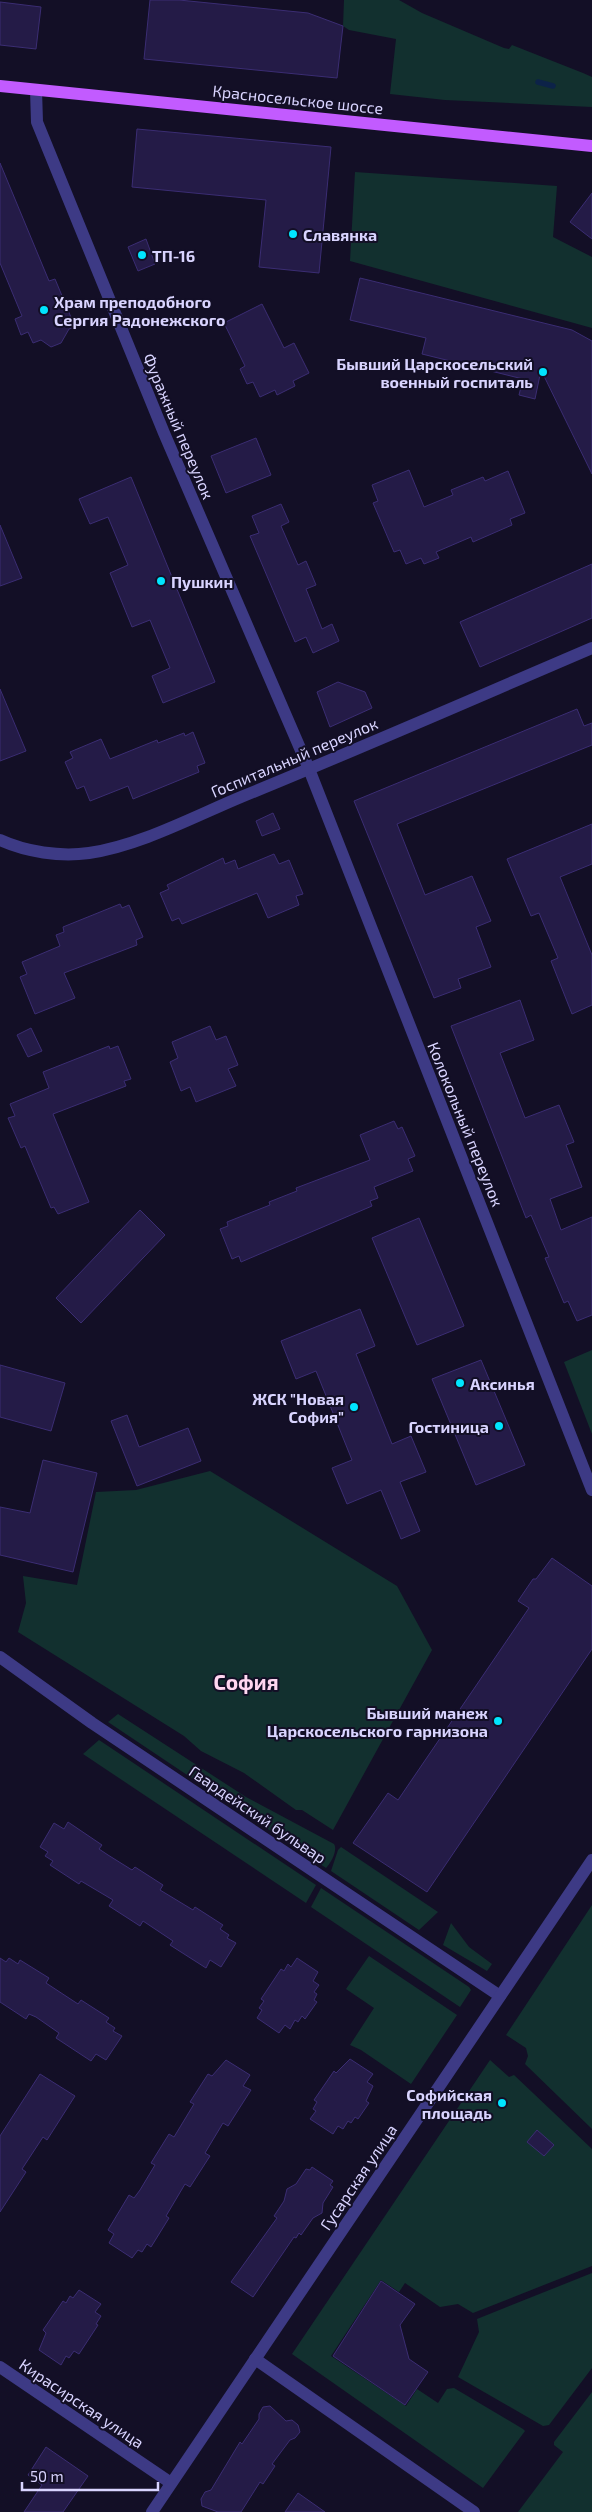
<svg xmlns="http://www.w3.org/2000/svg" width="592" height="2512" viewBox="0 0 592 2512" font-family="'Exo 2',sans-serif">
<rect width="100%" height="100%" fill="#130f26"/>
<g fill="#12302f">
<polygon points="344,0 399,0 422,13 504,48 509,49 512,45 583,73 592,77 592,107 445,100 390,94 396,39 349,30 343,26"/>
<polygon points="355,172 557,186 553,237 592,257 592,328 350,261"/>
<polygon points="592,1350 592,1434 564,1362"/>
<polygon points="210,1471 397,1586 432,1650 333,1830 302,1810 296,1810 244,1773 201,1751 184,1736 18,1632 26,1603 23,1576 77,1585 96,1492 136,1490"/>
<path d="M118 1714 246 1797 334 1844C338 1850 331 1863 326 1868L108 1722Z"/>
<polygon points="99,1740 316,1885 306,1903 83,1754"/>
<polygon points="341,1847 438,1912 419,1930 331,1871 338,1850"/>
<polygon points="321,1888 469,1987 471,1990 460,2007 311,1907"/>
<polygon points="592,1905 592,2129 525,2064 528,2056 526,2048 506,2035"/>
<polygon points="451,1923 469,1947 492,1964 487,1971 443,1945"/>
<polygon points="369,1956 457,2015 411,2084 361,2050 350,2045 374,2008 346,1989"/>
<polygon points="490,2060 509,2077 514,2075 592,2149 592,2266 473,2313 458,2304 440,2307 405,2283 399,2292 381,2280 331,2356 406,2406 417,2389 438,2403 447,2389 454,2388 523,2429 525,2431 483,2488 292,2354"/>
<polygon points="592,2273 592,2368 549,2425 543,2426 458,2377 479,2332 477,2319"/>
<polygon points="592,2392 592,2512 518,2512 563,2452 554,2445 554,2442"/>
</g>
<g fill="none" stroke-linecap="round" stroke-linejoin="round">
<polyline stroke="#0c2248" stroke-width="5.5" points="538,82 553,86"/>
</g>
<g fill="#241b47" stroke="#3b2d73">
<polygon points="150,0 179,0 308,13 343,26 337,78 144,59"/>
<polygon points="0,2 41,7 36,49 0,45"/>
<polygon points="137,129 331,147 319,273 259,267 266,200 132,187"/>
<polygon points="0,163 49,281 55,279 75,327 69,329 61,343 51,347 41,340 33,343 28,332 21,335 15,319 22,316 0,263"/>
<polygon points="592,193 592,239 570,222"/>
<polygon points="146,239 155,264 138,271 128,247"/>
<polygon points="360,278 572,330 592,341 592,474 541,370 535,399 519,395 523,379 422,354 426,338 350,320"/>
<polygon points="262,304 284,348 294,343 309,373 293,381 295,386 277,395 275,390 260,397 253,382 247,384 240,369 245,366 224,323"/>
<polygon points="256,438 271,475 226,493 211,456"/>
<polygon points="409,470 424,507 453,495 451,490 483,477 485,481 508,471 525,513 510,519 512,525 473,542 471,537 436,552 439,558 424,564 421,558 406,564 400,550 394,552 373,503 378,501 372,485"/>
<polygon points="131,477 215,682 163,703 152,676 170,668 150,620 132,627 110,573 128,565 108,517 90,524 79,499"/>
<polygon points="281,504 289,522 281,526 298,565 306,561 316,585 306,589 322,629 332,624 339,641 313,653 306,637 295,642 250,536 259,533 252,516"/>
<polygon points="0,525 22,578 0,586"/>
<polygon points="592,564 592,618 480,667 460,622"/>
<polygon points="338,682 365,692 372,708 330,727 317,692"/>
<polygon points="0,689 26,751 0,761"/>
<polygon points="577,709 584,726 592,723 592,745 397,824 425,895 472,876 491,921 476,927 491,967 458,979 461,988 434,998 354,801"/>
<polygon points="193,732 205,763 197,766 199,772 133,799 128,786 90,801 84,786 77,789 65,762 73,758 70,752 101,739 110,759 157,740 158,743 184,733 185,736"/>
<polygon points="273,813 280,829 262,836 256,821"/>
<polygon points="592,824 592,864 560,877 592,955 592,1005 572,1014 551,961 558,958 539,913 531,916 507,859"/>
<polygon points="274,854 279,864 289,860 303,894 296,896 299,905 268,918 257,893 182,924 179,918 172,921 160,893 169,889 167,885 223,858 225,864 235,860 238,869"/>
<polygon points="120,904 122,908 129,905 143,937 136,940 137,945 64,973 75,998 35,1014 20,977 27,974 22,962 60,946 56,935 64,932 63,927"/>
<polygon points="520,1000 534,1040 500,1053 525,1118 559,1105 574,1142 566,1145 582,1187 550,1199 561,1230 592,1217 592,1315 577,1321 568,1301 564,1303 545,1258 549,1257 531,1215 526,1218 451,1026"/>
<polygon points="210,1026 216,1040 226,1036 238,1065 228,1069 236,1086 196,1102 190,1087 181,1091 170,1062 178,1058 172,1042"/>
<polygon points="31,1028 42,1051 28,1057 17,1035"/>
<polygon points="109,1046 110,1049 118,1046 131,1079 124,1081 126,1086 53,1114 89,1202 58,1214 54,1207 51,1208 25,1146 21,1148 8,1118 15,1116 10,1104 49,1088 43,1072"/>
<polygon points="394,1121 398,1129 402,1127 415,1156 408,1159 413,1171 374,1187 378,1198 370,1201 372,1206 241,1262 239,1256 232,1259 220,1229 228,1226 227,1222 270,1205 269,1202 297,1191 296,1188 370,1160 360,1135"/>
<polygon points="140,1210 165,1235 81,1323 56,1298"/>
<polygon points="419,1218 464,1326 417,1345 372,1238"/>
<polygon points="360,1309 375,1346 356,1354 392,1444 411,1436 426,1472 400,1482 420,1531 401,1539 381,1490 347,1504 332,1468 352,1460 316,1371 296,1379 281,1341"/>
<polygon points="481,1360 525,1465 476,1485 432,1379"/>
<polygon points="0,1365 65,1383 51,1431 0,1417"/>
<polygon points="127,1415 139,1447 188,1428 201,1461 137,1486 111,1421"/>
<polygon points="43,1460 97,1473 73,1572 0,1555 0,1507 30,1513"/>
<polygon points="552,1558 592,1586 592,1649 427,1892 353,1843 388,1793 398,1800 529,1608 518,1601 533,1579 536,1579"/>
<polygon points="68,1822 102,1845 99,1849 108,1855 132,1870 135,1867 163,1885 160,1890 193,1910 195,1907 223,1925 220,1929 229,1935 227,1938 236,1943 221,1967 210,1960 206,1968 170,1945 173,1941 143,1921 140,1926 109,1906 113,1900 81,1881 79,1884 50,1865 53,1861 45,1856 48,1852 40,1847 54,1823 64,1829"/>
<polygon points="0,1958 6,1962 9,1958 18,1964 20,1960 49,1978 46,1983 78,2004 81,2000 109,2018 106,2022 115,2028 113,2031 122,2036 106,2060 96,2054 91,2061 56,2038 59,2033 36,2017 29,2014 26,2019 0,2002"/>
<polygon points="297,1958 318,1972 313,1981 319,1985 314,1992 317,1994 314,2000 317,2002 305,2019 302,2016 298,2022 295,2020 290,2029 285,2025 279,2033 257,2018 262,2010 259,2008 264,2001 261,1999 281,1969 284,1971 288,1964 291,1967"/>
<polygon points="350,2059 373,2074 367,2082 373,2086 366,2101 369,2103 358,2119 355,2117 351,2123 348,2121 343,2129 338,2126 333,2134 310,2119 316,2111 313,2109 317,2102 314,2100 334,2071 336,2073"/>
<polygon points="226,2060 250,2075 243,2086 251,2090 228,2126 223,2123 205,2153 210,2156 190,2187 185,2184 166,2216 169,2218 151,2247 147,2244 142,2252 138,2250 132,2258 109,2243 114,2234 108,2230 129,2195 134,2198 140,2190 155,2165 151,2163 169,2134 174,2137 194,2104 190,2102 208,2074 212,2076"/>
<polygon points="40,2074 75,2096 47,2140 43,2137 22,2169 26,2172 0,2212 0,2136"/>
<polygon points="537,2130 554,2145 544,2156 527,2142"/>
<polygon points="312,2167 333,2181 330,2185 333,2187 323,2203 322,2213 313,2218 301,2235 299,2233 296,2238 294,2237 253,2297 231,2282 277,2218 274,2216 284,2201 287,2189 296,2184 306,2169 310,2170"/>
<polygon points="381,2281 415,2304 400,2325 409,2359 428,2372 405,2405 333,2356"/>
<polygon points="79,2290 101,2304 95,2312 101,2316 96,2324 98,2325 79,2354 74,2351 69,2358 66,2356 61,2365 39,2350 46,2333 43,2330 63,2301 66,2303 70,2296 73,2298"/>
<polygon points="270,2406 286,2421 292,2420 298,2425 300,2432 295,2438 290,2440 272,2464 275,2466 263,2484 260,2482 241,2512 218,2512 202,2506 201,2499 205,2492 211,2490 240,2442 242,2444 259,2419 259,2414 263,2407"/>
<polygon points="46,2447 88,2476 63,2512 24,2512 42,2485 28,2475"/>
<polygon points="298,2493 325,2512 285,2512"/>
</g>
<g fill="none" stroke-linecap="round" stroke-linejoin="round">
<g stroke="#3d3a85" stroke-width="12">
<polyline points="36,90 37,122 164,433 309,769 592,1490"/>
<path d="M0 840C26 852 60 857 89 853 139 846 193 817 241 797 359 749 475 698 592 648"/>
<polyline points="0,1657 92,1723 500,1996"/>
<polyline points="255,2359 474,2512"/>
<polyline points="0,2367 171,2483"/>
<polyline points="152,2512 592,1860"/>
</g>
<polyline stroke="#c25bff" stroke-width="12" points="0,86 592,146"/>
</g>
<g fill="#00e5ff" stroke="#130f26" stroke-width="2">
<circle cx="293" cy="234" r="5"/>
<circle cx="142" cy="255" r="5"/>
<circle cx="44" cy="310" r="5"/>
<circle cx="543" cy="372" r="5"/>
<circle cx="161" cy="581" r="5"/>
<circle cx="460" cy="1383" r="5"/>
<circle cx="354" cy="1407" r="5"/>
<circle cx="499" cy="1426" r="5"/>
<circle cx="498" cy="1721" r="5"/>
<circle cx="502" cy="2103" r="5"/>
</g>
<g text-anchor="middle" dominant-baseline="central" stroke-width="4" stroke-linejoin="round" paint-order="stroke">
<g font-size="16" fill="#d9d4ff" stroke="#130f26">
<text transform="translate(298 99) rotate(6)">Красносельское шоссе</text>
<text transform="translate(179 426) rotate(67)">Фуражный переулок</text>
<text transform="translate(294 757) rotate(-23)">Госпитальный переулок</text>
<text transform="translate(466 1124) rotate(68)">Колокольный переулок</text>
<text transform="translate(258 1814) rotate(34)">Гвардейский бульвар</text>
<text transform="translate(358 2177) rotate(-56)">Гусарская улица</text>
<text transform="translate(82 2403) rotate(34)">Кирасирская улица</text>
</g>
<g font-size="16" font-weight="bold" fill="#d9d4ff" stroke="#130f26" text-anchor="start">
<text x="303" y="234">Славянка</text>
<text x="152" y="255">ТП-16</text>
<text x="54" y="301">Храм преподобного<tspan x="54" dy="18">Сергия Радонежского</tspan></text>
<text x="533" y="363" text-anchor="end">Бывший Царскосельский<tspan x="533" dy="18">военный госпиталь</tspan></text>
<text x="171" y="581">Пушкин</text>
<text x="470" y="1383">Аксинья</text>
<text x="344" y="1398" text-anchor="end">ЖСК "Новая<tspan x="344" dy="18">София"</tspan></text>
<text x="489" y="1426" text-anchor="end">Гостиница</text>
<text x="488" y="1712" text-anchor="end">Бывший манеж<tspan x="488" dy="18">Царскосельского гарнизона</tspan></text>
<text x="492" y="2094" text-anchor="end">Софийская<tspan x="492" dy="18">площадь</tspan></text>
</g>
<g font-size="21" font-weight="bold" fill="#ffd6f0" stroke="#130f26">
<text x="246" y="1681">София</text>
</g>
</g>
<path d="M22 2482v8h136v-8" fill="none" stroke="#d9d4ff" stroke-width="2.5"/>
<text x="30" y="2482" font-size="15" fill="#d9d4ff" stroke="#130f26" stroke-width="4" paint-order="stroke">50 m</text>
</svg>
